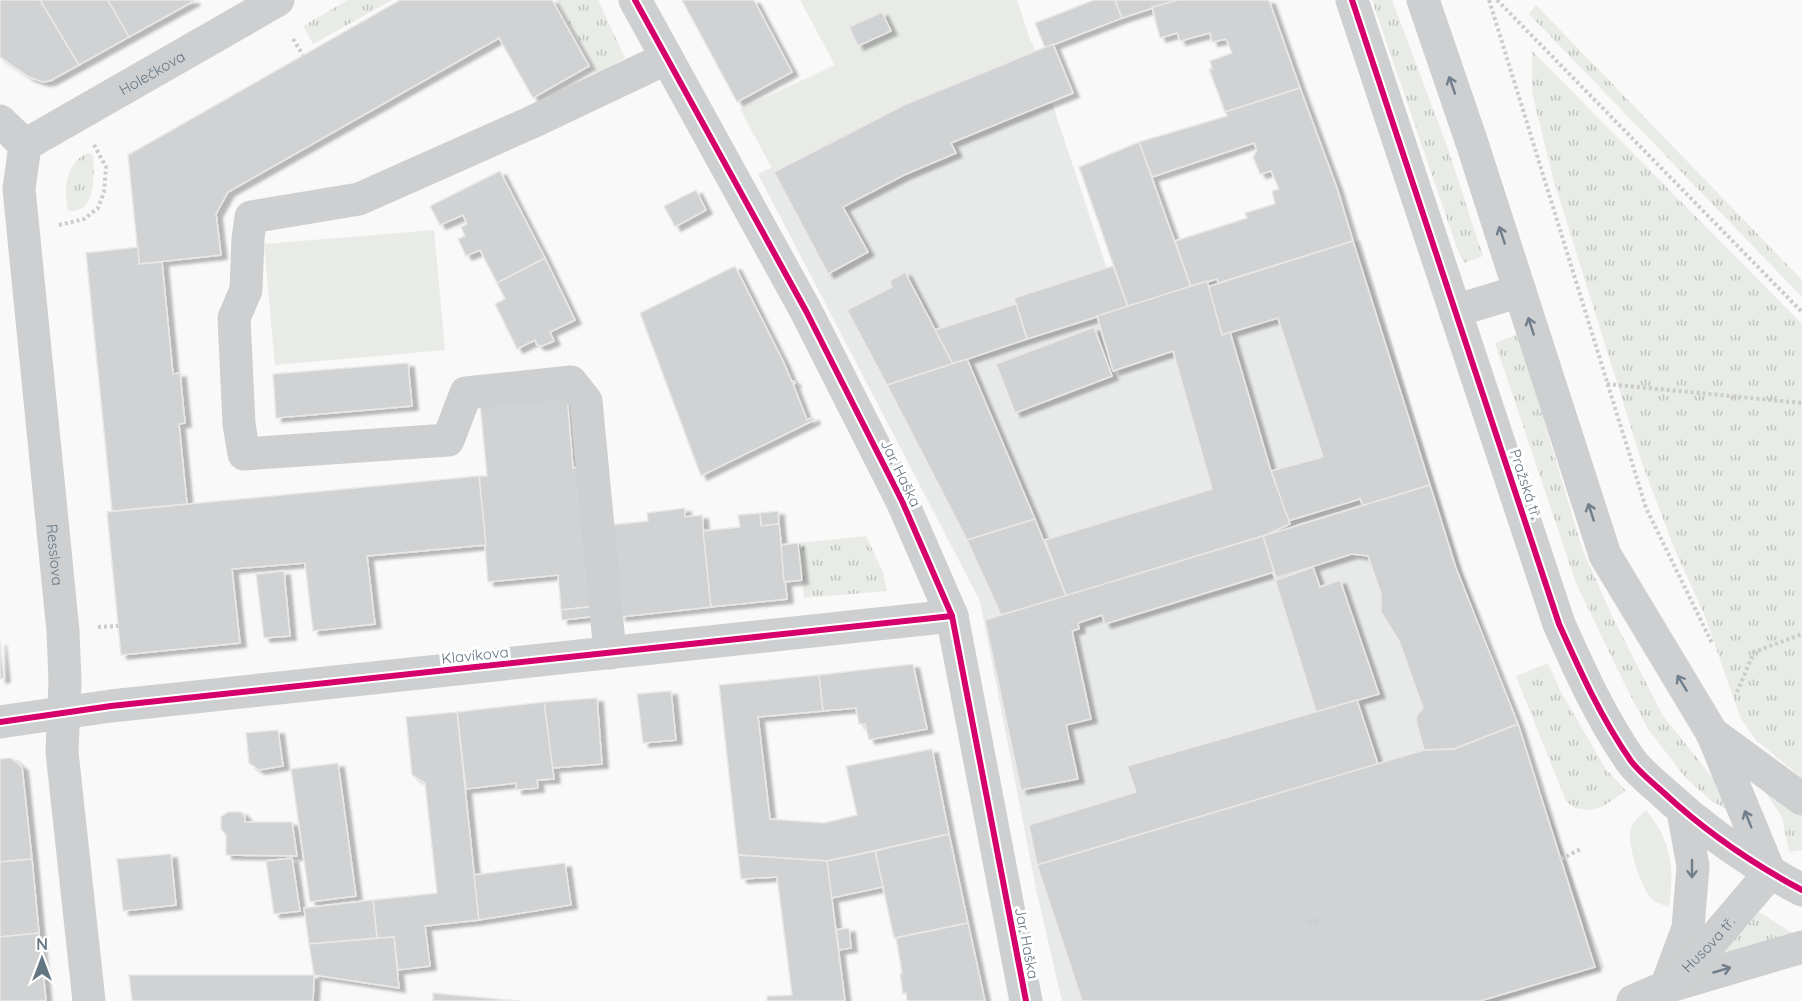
<svg xmlns="http://www.w3.org/2000/svg" width="1802" height="1001" viewBox="0 0 1802 1001" font-family="Quicksand,sans-serif">
<defs>
<pattern id="grass-tufts" width="24" height="20" patternUnits="userSpaceOnUse" patternTransform="scale(1.5)"><rect width="24" height="20" fill="#e8ebe6"/><path d="M3 7l-1-3M5 7V3M7 7l1-3M15 17l-1-3M17 17v-4M19 17l1-3" fill="none" stroke="#c0c3c0"/></pattern>
<filter id="shadow"><feDropShadow dx="6" dy="4" stdDeviation="1.5" flood-color="#0004"/></filter>
</defs>
<rect width="100%" height="100%" fill="#f9f9f9"/>
<polygon fill="#e8e9e9" points="1032,42 1118,302 1361,240 1460,566 1605,968 1498,1001 1062,1001 1036,889 980,601 758,174"/>
<g fill="url(#grass-tufts)">
<polygon points="348,0 392,0 313,44 303,26"/>
<polygon points="556,0 598,0 625,58 597,74"/>
<polygon points="1372,0 1392,0 1447,146 1483,256 1464,263 1457,248"/>
<polygon points="1536,5 1802,280 1802,297 1529,14"/>
<polygon points="1532,51 1802,324 1802,778 1756,740 1740,717 1705,616 1675,550 1643,466 1553,178 1532,92"/>
<path d="M87 153 93 155C94 174 97 214 68 211 64 188 65 164 87 153Z"/>
<polygon points="1518,334 1582,548 1611,614 1663,716 1722,789 1727,810 1710,800 1685,777 1648,729 1625,685 1576,583 1495,343"/>
<polygon points="866,536 883,572 887,591 804,598 798,543"/>
<polygon points="1548,663 1561,692 1605,768 1626,791 1602,807 1589,810 1575,808 1566,801 1516,676"/>
<polygon points="1756,779 1802,815 1802,850 1789,852 1782,817"/>
<polygon points="1759,912 1800,938 1712,967 1722,947"/>
</g>
<g fill="#e8ebe6">
<polygon points="800,0 1017,0 1034,52 904,105 774,172 740,109 835,65"/>
<polygon points="434,230 445,350 275,365 264,244"/>
<path d="M1646 810C1671 840 1675 869 1669 907 1664 905 1656 903 1652 899 1642 890 1628 847 1630 833 1631 823 1639 817 1646 810Z"/>
</g>
<g fill="#d0d2d3" stroke="#e8e8e8" stroke-width="1.5" filter="url(#shadow)">
<polygon points="0,0 40,0 79,65 50,81 43,82 29,77 0,57"/>
<polygon points="40,0 108,0 129,37 79,65"/>
<polygon points="108,0 193,0 194,1 129,37"/>
<polygon points="400,0 552,0 589,66 533,98 499,38 228,192 216,214 221,255 139,264 128,155"/>
<polygon points="682,0 754,0 792,72 737,102"/>
<polygon points="1094,0 1115,0 1122,18 1045,48 1035,23"/>
<polygon points="1115,0 1178,0 1122,18"/>
<polygon points="1178,0 1269,0 1300,88 1225,112 1209,69 1212,69 1210,61 1232,53 1226,39 1212,42 1210,33 1180,41 1177,33 1160,38 1152,7"/>
<polygon points="882,12 891,31 858,46 849,27"/>
<polygon points="1053,44 1073,93 951,143 956,153 904,175 843,207 868,252 828,274 774,172 904,105"/>
<polygon points="1300,88 1337,188 1353,241 1218,283 1217,279 1191,287 1175,241 1247,218 1245,213 1275,204 1272,191 1279,189 1271,171 1260,174 1253,157 1257,150 1254,143 1152,177 1139,142 1227,116 1225,112"/>
<polygon points="1139,142 1191,287 1128,307 1079,167"/>
<polygon points="500,171 545,258 497,283 480,250 466,256 458,239 465,236 461,227 467,224 463,215 440,225 430,206"/>
<polygon points="696,190 706,210 675,227 664,206"/>
<polygon points="1353,241 1430,485 1363,506 1360,499 1288,521 1271,471 1323,457 1278,318 1222,335 1207,287"/>
<polygon points="138,247 139,264 162,262 173,374 180,373 185,423 179,424 187,504 112,511 86,253"/>
<polygon points="545,258 575,320 550,332 554,341 542,346 537,345 535,340 517,349 495,304 505,299 497,283"/>
<polygon points="735,266 784,363 792,382 794,381 795,383 793,384 807,420 813,417 814,420 701,476 640,313"/>
<polygon points="1113,266 1128,307 1027,339 1014,298"/>
<polygon points="905,272 953,364 887,385 847,310 892,287 889,281"/>
<polygon points="1207,281 1222,335 1230,332 1271,471 1290,524 1263,536 1066,596 1045,540 1212,489 1173,351 1113,371 1097,316"/>
<polygon points="1016,304 1027,339 953,364 935,330"/>
<polygon points="1094,327 1112,376 1015,413 996,364"/>
<polygon points="967,359 1035,519 967,540 887,385"/>
<polygon points="408,363 412,406 276,418 273,374"/>
<polygon points="567,395 573,468 583,466 597,606 561,610 558,575 488,582 479,476 487,476 480,404"/>
<polygon points="479,476 486,545 367,556 375,624 313,631 305,563 232,569 240,643 121,655 107,512"/>
<polygon points="1430,485 1456,568 1518,724 1454,749 1424,750 1416,721 1417,715 1423,708 1399,641 1381,612 1381,594 1368,556 1352,554 1276,578 1263,536"/>
<polygon points="685,508 685,517 702,515 711,607 620,617 610,525 648,521 647,513"/>
<polygon points="778,511 779,524 761,526 760,513"/>
<polygon points="760,513 761,526 779,524 787,599 711,607 703,531 740,527 738,515"/>
<polygon points="1035,519 1066,596 1001,615 967,540"/>
<polygon points="1263,536 1274,572 1105,624 1102,615 1078,623 1079,629 1072,631 1091,719 1066,725 1078,779 1021,790 985,620"/>
<polygon points="798,543 802,580 784,582 781,545"/>
<polygon points="1313,567 1320,587 1340,580 1379,694 1316,712 1273,573 1274,572 1277,580"/>
<polygon points="284,571 290,636 264,638 256,574"/>
<polygon points="597,606 599,616 562,620 561,610"/>
<polygon points="0,641 4,678 0,679"/>
<polygon points="913,664 927,729 869,740 865,724 859,724 856,708 823,711 819,675"/>
<polygon points="819,675 823,711 758,717 770,819 824,823 857,815 846,766 932,749 949,834 827,861 738,855 719,685"/>
<polygon points="671,691 676,740 643,743 637,694"/>
<polygon points="597,698 602,764 552,768 544,702"/>
<polygon points="1357,700 1378,764 1037,865 1029,825 1136,792 1127,766"/>
<polygon points="544,702 554,779 537,780 538,788 516,790 516,783 466,789 457,712"/>
<polygon points="457,712 479,920 425,926 430,966 398,970 394,937 377,938 373,900 437,893 425,783 412,775 406,717"/>
<polygon points="1518,724 1595,967 1480,1001 1082,1001 1037,865 1424,750 1454,749"/>
<polygon points="278,730 283,766 259,770 249,763 246,733"/>
<polygon points="11,758 22,767 32,859 0,862 0,759"/>
<polygon points="338,763 356,896 310,902 291,769"/>
<polygon points="228,812 241,812 245,816 245,822 292,822 297,856 226,855 226,835 221,829 221,817"/>
<polygon points="949,834 968,923 894,938 875,851"/>
<polygon points="875,851 883,887 831,898 827,861"/>
<polygon points="171,854 176,905 123,911 117,859"/>
<polygon points="738,855 827,861 845,1001 767,1001 767,996 792,995 777,877 741,879"/>
<polygon points="292,858 300,911 274,914 266,861"/>
<polygon points="32,859 39,933 0,937 0,862"/>
<polygon points="565,863 571,905 479,920 474,875"/>
<polygon points="373,900 377,938 309,944 304,908"/>
<polygon points="968,923 985,1001 907,1001 906,993 903,994 900,974 902,973 896,938"/>
<polygon points="849,928 851,948 839,950 836,930"/>
<polygon points="39,933 46,1001 0,1001 0,937"/>
<polygon points="394,937 399,988 314,975 309,944"/>
<polygon points="129,975 314,975 313,1001 132,1001"/>
<polygon points="433,993 519,1001 433,1001"/>
</g>
<g fill="none" stroke-linecap="round" stroke-linejoin="round">
<g stroke="#cbcccd" stroke-width="4" stroke-dasharray="3 3" stroke-linecap="butt">
<polyline points="1489,0 1646,508 1712,643"/>
<polyline points="1497,0 1802,312"/>
<polyline points="293,39 303,55"/>
<polyline points="59,225 84,219 98,208 104,192 106,167 94,145"/>
<polyline points="1607,384 1802,403"/>
<polyline points="98,627 118,626"/>
<polyline points="1737,692 1754,652 1802,634"/>
<polyline points="1561,859 1581,849"/>
<polyline points="1308,923 1320,919"/>
</g>
<g stroke="#cecfd0" stroke-width="33">
<polyline points="635,0 806,311 902,501 952,616 1026,1001"/>
<path d="M1352 0 1559 624C1580 671 1601 718 1631 761 1640 773 1653 783 1664 793 1705 831 1753 864 1802 890"/>
<polyline points="1423,0 1471,140 1605,555 1712,733 1770,873"/>
<polyline points="0,121 25,145"/>
<path id="s1" d="M25 145 19 189 63 631 65 682 62 752 89 1001"/>
<path id="s2" d="M25 145 278 0"/>
<polyline points="1455,311 1520,291"/>
<polyline points="610,653 586,401 571,382 466,393 448,440 244,454 239,424 234,318 246,290 248,238 251,217 359,199 530,123 667,58"/>
<polyline points="0,722 111,706 952,616"/>
<polyline points="1712,733 1802,799"/>
<polyline points="1669,979 1688,928 1693,866 1683,811"/>
<polyline points="1670,986 1802,947"/>
<path id="s3" d="M1633 1001 1666 987 1712 941 1770 873"/>
</g>
<g stroke="#fff" stroke-width="10">
<g id="cycleway">
<polyline points="635,0 806,311 902,501 952,616 1026,1001"/>
<path d="M1352 0 1559 624C1580 671 1601 718 1631 761 1640 773 1653 783 1664 793 1705 831 1753 864 1802 890"/>
<polyline points="0,722 111,706 952,616"/>
</g>
</g>
<use href="#cycleway" stroke="#d6006c" stroke-width="6"/>
</g>
<defs><path id="oneway-shaft" d="M-6 0H5M1.5-3L5.5 0L1.5 3" fill="none" stroke-width="1.6" stroke-linecap="round" stroke-linejoin="round" transform="scale(1.5)"/></defs>
<g stroke="#707f8b">
<use href="#oneway-shaft" transform="translate(1452 85) rotate(-109)"/>
<use href="#oneway-shaft" transform="translate(1502 235) rotate(-108)"/>
<use href="#oneway-shaft" transform="translate(1531 326) rotate(-108)"/>
<use href="#oneway-shaft" transform="translate(1591 512) rotate(-108)"/>
<use href="#oneway-shaft" transform="translate(1682 683) rotate(-121)"/>
<use href="#oneway-shaft" transform="translate(1748 819) rotate(-112)"/>
<use href="#oneway-shaft" transform="translate(1692 869) rotate(90)"/>
<use href="#oneway-shaft" transform="translate(1722 970) rotate(-16)"/>
</g>
<g text-anchor="middle" dominant-baseline="central" stroke-width="6" stroke-linejoin="round" paint-order="stroke">
<g font-size="15" fill="#657683" stroke="#fff">
<text stroke="none"><textPath href="#s2" startOffset="146">Holečkova</textPath></text>
<text transform="translate(901 473) rotate(64)">Jar. Haška</text>
<text transform="translate(1526 484) rotate(72)">Pražská tř.</text>
<text stroke="none"><textPath href="#s1" startOffset="412">Resslova</textPath></text>
<text transform="translate(475 655) rotate(-6)">Klavíkova</text>
<text transform="translate(1027 943) rotate(79)">Jar. Haška</text>
<text stroke="none"><textPath href="#s3" startOffset="96">Husova tř.</textPath></text>
</g>
</g>
<g transform="translate(42 959)" stroke="#ffffff" stroke-width="4.5" paint-order="stroke">
<path d="M0-4.5L10 22L0 15L-10 22Z" fill="#657683"/>
<text y="-9" font-size="16" font-weight="bold" text-anchor="middle" fill="#657683">N</text>
</g>
</svg>
